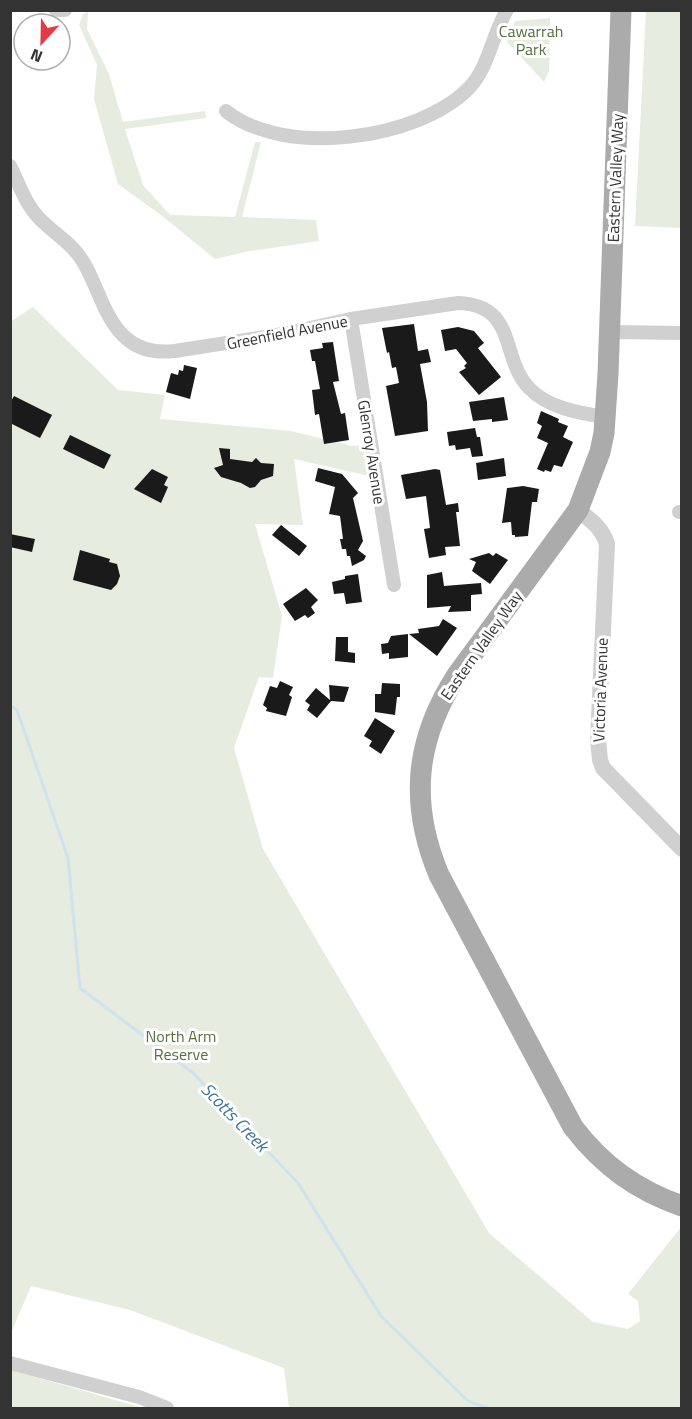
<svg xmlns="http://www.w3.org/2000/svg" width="692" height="1419" viewBox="0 0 692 1419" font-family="'Titillium Web',sans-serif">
<rect width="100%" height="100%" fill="#fff"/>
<g fill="#e6ecdf">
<polygon points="646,11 681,11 681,228 635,226"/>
<polygon points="88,12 87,29 109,74 123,122 205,111 206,118 125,129 143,185 170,215 235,217 255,142 261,142 242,217 316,220 319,241 250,251 215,259 161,215 118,184 94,99 97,65 79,25 83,14"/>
<polygon points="550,18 549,71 544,82 507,42 515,21"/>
<polygon points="33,307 118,390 165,395 160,419 291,431 352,446 362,445 369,476 294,459 303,525 255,524 282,616 273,678 259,677 234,748 263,849 489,1233 593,1322 628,1329 640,1321 638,1301 628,1294 681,1227 681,1408 289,1408 284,1368 130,1310 31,1286 11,1333 10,322"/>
<polygon points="11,1370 143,1408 11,1408"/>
</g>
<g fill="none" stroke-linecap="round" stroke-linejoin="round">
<polyline stroke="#cfe2ee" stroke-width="3" points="10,705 17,710 68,858 80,988 193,1073 298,1183 381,1316 468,1401 487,1408"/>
</g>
<g fill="#1a1a1a">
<polygon points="414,324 418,351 428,349 431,362 420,364 427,402 428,431 395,436 386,386 399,383 396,367 392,368 389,352 387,353 382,328"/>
<polygon points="458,327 474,331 484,343 478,348 501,377 479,395 459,372 466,368 464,366 467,363 456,349 445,351 441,330"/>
<polygon points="333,342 339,381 333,382 341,414 345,413 349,440 324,444 319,414 315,415 312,390 320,389 315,361 312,361 310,350 323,348 322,343"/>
<polygon points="184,365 197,368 190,399 166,392 171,373 178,375 179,370 183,371"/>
<polygon points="14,396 52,415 40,438 10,423 10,403"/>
<polygon points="504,397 508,420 492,422 492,419 473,421 469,402"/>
<polygon points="541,411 559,419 558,422 568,426 563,437 573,442 562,467 554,465 551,472 545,470 544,472 537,469 548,443 537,438 542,426 537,423"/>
<polygon points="475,428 477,437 480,437 483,456 472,457 470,448 456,450 455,445 449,446 447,432"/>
<polygon points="70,435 111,455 104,469 63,449"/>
<polygon points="219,448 230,449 230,459 252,462 256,458 261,463 274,464 273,476 261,480 255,487 250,488 241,483 221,477 214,468 223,465"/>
<polygon points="504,458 506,476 478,480 476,463"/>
<polygon points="318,468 342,474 358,493 353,498 363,541 358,550 366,556 364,560 352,566 350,556 347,556 346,549 342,549 340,539 343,539 340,516 329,514 335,487 315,481"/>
<polygon points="152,469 168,477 164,485 168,487 161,503 134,489"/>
<polygon points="435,469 440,470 446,505 458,503 459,512 456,512 460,546 445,547 446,555 429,558 424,529 430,528 426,496 406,499 401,475"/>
<polygon points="523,486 539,489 537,502 532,502 528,536 515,537 515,535 512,535 511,522 502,523 507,488"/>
<polygon points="281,525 307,546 299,556 272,535"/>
<polygon points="10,534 35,539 32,552 10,547"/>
<polygon points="80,550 110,559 109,562 117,564 120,576 117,584 111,590 73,580"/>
<polygon points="489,553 493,556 496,553 508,560 490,584 472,571 476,562 469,559"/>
<polygon points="442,572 444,586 481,583 482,594 471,595 471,611 448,612 451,606 427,608 427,575"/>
<polygon points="358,574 362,602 346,604 344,593 334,594 332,582 345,579 345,576"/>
<polygon points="306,588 318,600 311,607 315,613 308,618 305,615 295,621 283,604"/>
<polygon points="443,619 457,628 437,656 409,634 419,633 418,629 439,626"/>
<polygon points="408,634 408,657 389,659 389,653 382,654 381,644 388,643 391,636"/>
<polygon points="336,637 348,637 348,652 355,653 355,663 335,661"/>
<polygon points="280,681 293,687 289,695 292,697 286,716 266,711 267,708 263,705 270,686 277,688"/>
<polygon points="382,683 400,684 400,697 397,697 395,715 375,712 375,694 381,694"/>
<polygon points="329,685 349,687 344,702 331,701 317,718 307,710 310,705 305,701 316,688 330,700"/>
<polygon points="375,718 395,731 381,754 369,746 372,741 364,736"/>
</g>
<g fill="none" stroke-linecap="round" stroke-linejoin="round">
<g stroke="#d0d0d0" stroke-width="14">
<polyline points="56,10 65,10"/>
<path d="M226 111C284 158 418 140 469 88 489 67 492 35 507 10"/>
<path d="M10 166C19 183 25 204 39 218 53 233 71 242 82 260 98 285 104 320 127 339 141 351 157 353 175 351L283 334 351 319 458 303C518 305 500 358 529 388 548 408 579 413 605 417"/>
<polyline points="351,319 394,585"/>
<polyline points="610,332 682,333"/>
<polyline points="679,512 682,512"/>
<polyline points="10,1363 139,1397 167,1408"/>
</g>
<path stroke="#d0d0d0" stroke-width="16" d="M578 510C591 520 602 528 607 544L598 739 600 760 603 768 682 849"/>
<path stroke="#ababab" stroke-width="21" d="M621 10 608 374 604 433 600 452 578 510 457 675C415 740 409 803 439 875L573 1127C602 1165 636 1190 682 1206"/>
</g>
<g text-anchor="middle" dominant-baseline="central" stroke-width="6" stroke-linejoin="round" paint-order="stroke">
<g font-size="16" fill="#56703f" stroke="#fff">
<text x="531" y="31">Cawarrah<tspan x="531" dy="18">Park</tspan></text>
<text x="181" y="1036">North Arm<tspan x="181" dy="18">Reserve</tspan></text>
</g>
<g font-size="16" fill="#333" stroke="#fff">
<text transform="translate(615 178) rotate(-88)">Eastern Valley Way</text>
<text transform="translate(287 332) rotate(-11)">Greenfield Avenue</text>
<text transform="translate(372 452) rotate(81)">Glenroy Avenue</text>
<text transform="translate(481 645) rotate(-55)">Eastern Valley Way</text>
<text transform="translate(600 690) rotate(-88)">Victoria Avenue</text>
</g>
<g font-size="18" font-style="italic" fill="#3f7597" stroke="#fff">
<text transform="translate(235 1117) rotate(46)">Scotts Creek</text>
</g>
</g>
<rect width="692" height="1419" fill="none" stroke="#333333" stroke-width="24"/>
<g transform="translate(42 42) rotate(202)"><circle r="28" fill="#ffffff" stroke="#adadad" stroke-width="1.5"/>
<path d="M0-4.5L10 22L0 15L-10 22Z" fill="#e63946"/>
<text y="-9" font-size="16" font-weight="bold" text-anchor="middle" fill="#333333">N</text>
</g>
</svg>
